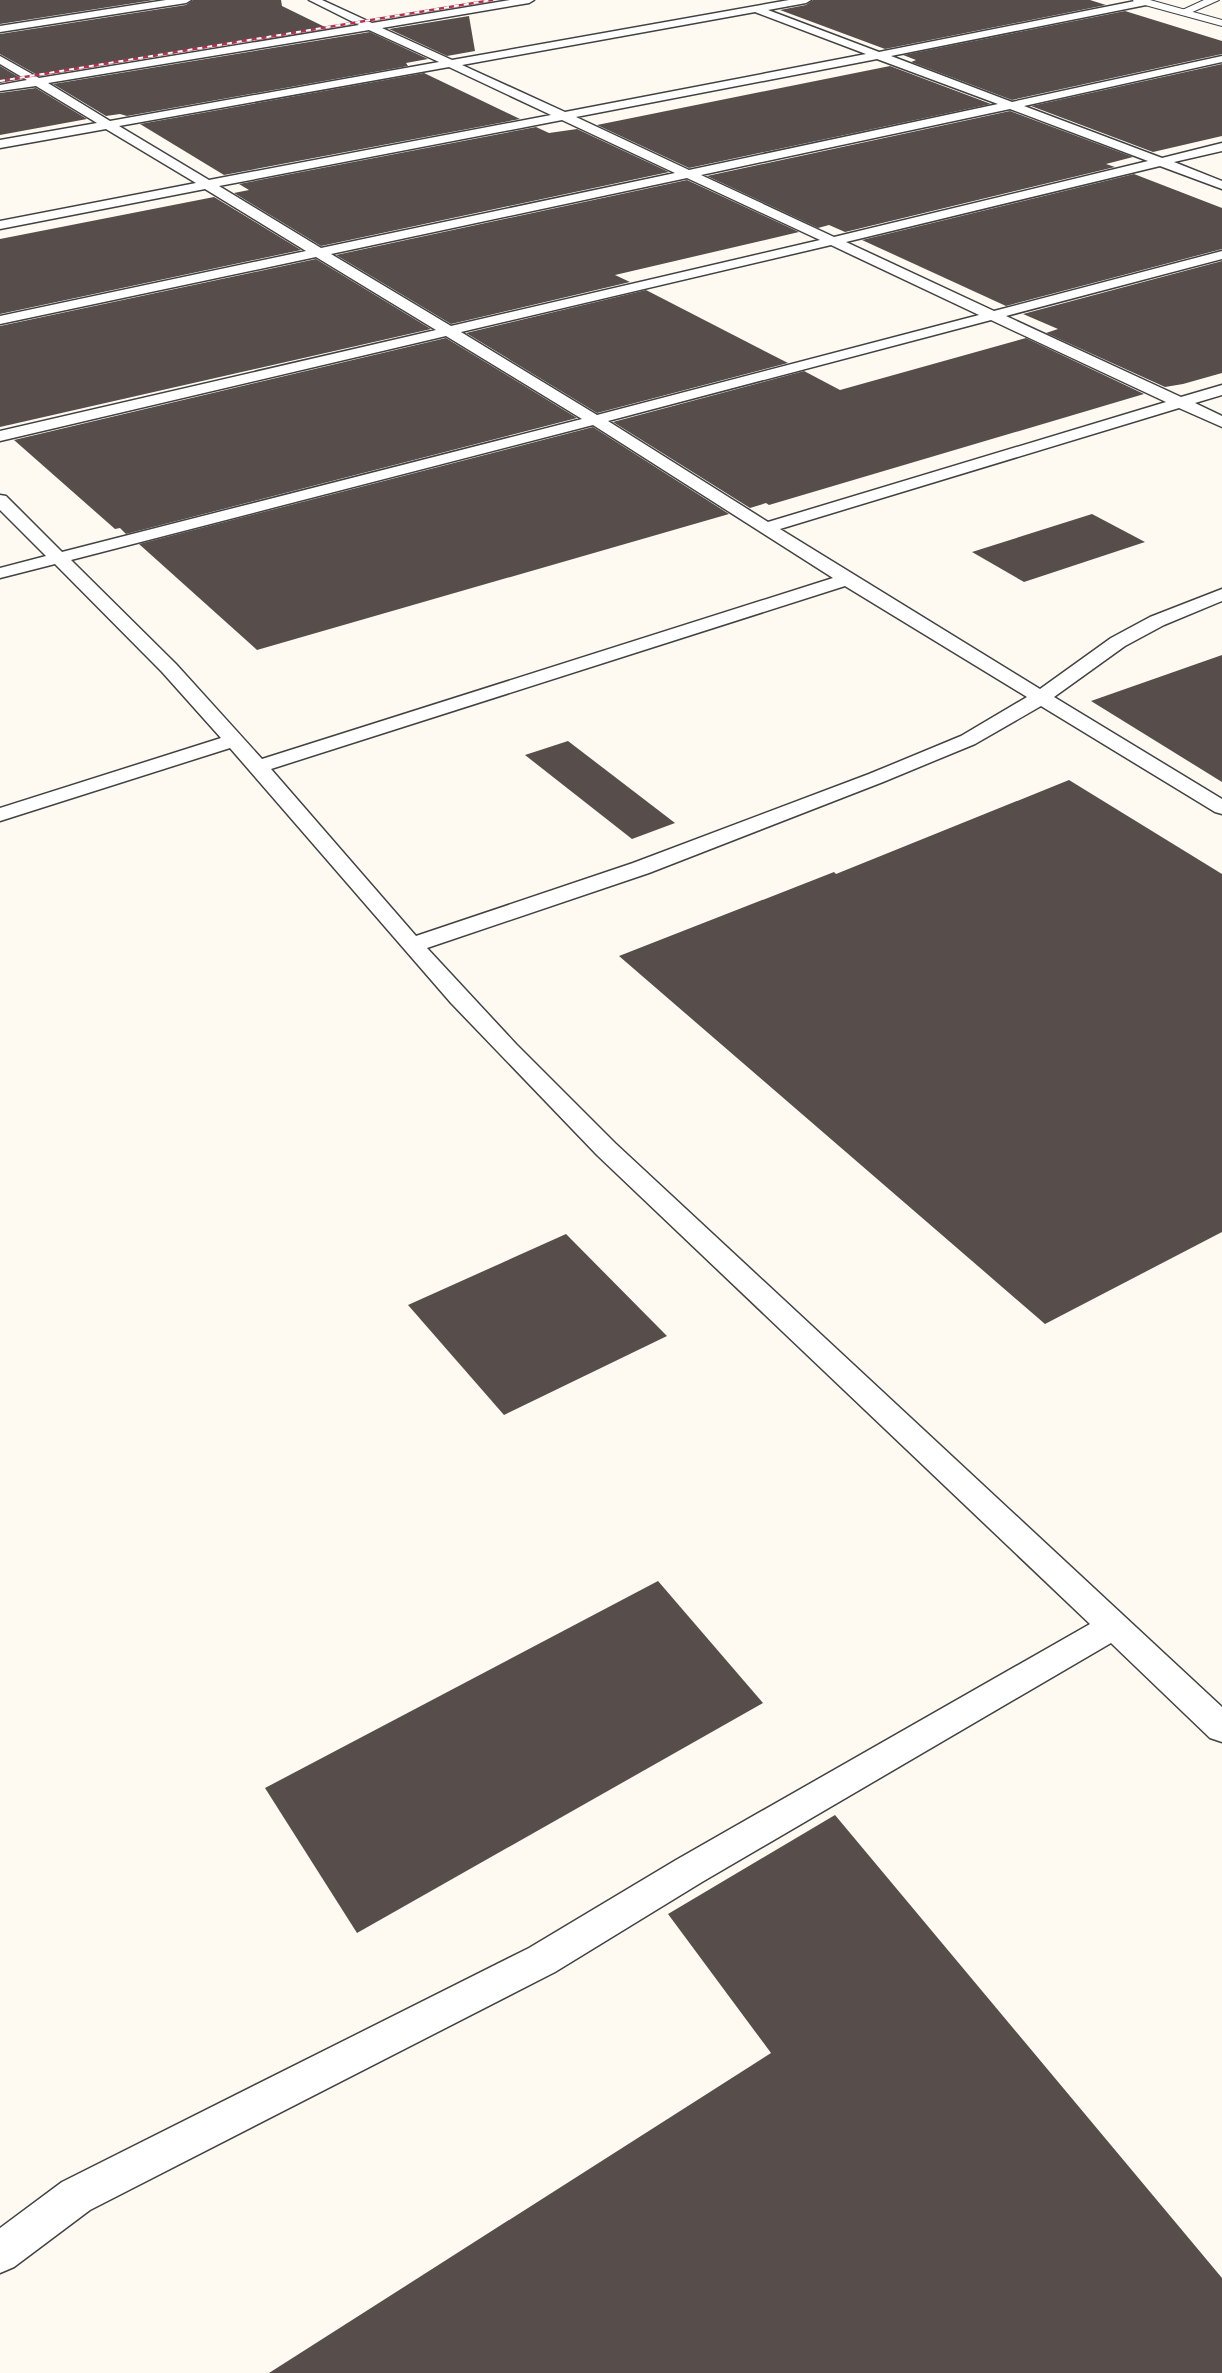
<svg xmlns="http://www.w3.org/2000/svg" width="1222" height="2373" viewBox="0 0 1222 2373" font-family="'Noto Serif',serif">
<rect width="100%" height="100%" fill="#fefaf2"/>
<g fill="#574e4c">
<polygon points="0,0 154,0 0,24"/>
<polygon points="193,0 281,0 282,6 327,28 39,76 0,54 0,34 186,5"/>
<polygon points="813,0 1090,0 1106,5 885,49 780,10 806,5"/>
<polygon points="1125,11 1222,41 1222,54 1012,100 911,62 916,60 903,55"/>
<polygon points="469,16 475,51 447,56 389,29"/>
<polygon points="370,32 428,59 406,63 408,66 127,116 120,114 106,116 53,84"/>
<polygon points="1222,64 1222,136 1153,152 1031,106"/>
<polygon points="0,66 22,79 0,83"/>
<polygon points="890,66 991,104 689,168 597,125"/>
<polygon points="424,73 520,119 224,175 140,124"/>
<polygon points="36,88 87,119 0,135 0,93"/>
<polygon points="1010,111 1133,157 1106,164 1115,167 845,232 829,225 818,228 707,176"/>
<polygon points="536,127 549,133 577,129 669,172 321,246 234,193 249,190 239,184"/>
<polygon points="1134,174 1222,208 1222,249 1006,306 862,240"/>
<polygon points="687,180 799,232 615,275 630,282 451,324 336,255"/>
<polygon points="214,197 301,250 0,314 0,239"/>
<polygon points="316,259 431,329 0,427 0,326"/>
<polygon points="1222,261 1222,373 1183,384 1165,387 1046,333 1058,329 1023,314"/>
<polygon points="646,290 788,363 597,413 466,333"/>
<polygon points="446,338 577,418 126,534 120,528 115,529 14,440"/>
<polygon points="1026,338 1144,394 769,505 766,503 750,508 613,422 804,371 840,390"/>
<polygon points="593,427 729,514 257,650 139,544"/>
<polygon points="1092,514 1145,542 1024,582 972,552"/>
<polygon points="1222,655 1222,782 1091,701"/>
<polygon points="568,741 675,823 632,839 525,755"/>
<polygon points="1069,780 1222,874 1222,1232 1045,1324 619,956 834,872 836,874"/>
<polygon points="566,1234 667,1336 504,1415 408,1305"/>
<polygon points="658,1581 763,1703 357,1933 265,1788"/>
<polygon points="835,1815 1222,2278 1222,2373 269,2373 771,2053 668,1914"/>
</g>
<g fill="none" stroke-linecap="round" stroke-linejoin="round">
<g stroke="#424242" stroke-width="3">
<g id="service">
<polygon points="166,0 191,0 186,3 0,32 0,26"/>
<path d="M309 0H322L372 23 510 0H534L529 3 382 28 452 60 789 0H811L806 3 768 10 879 52 1140 0H1150V4L1146 5 891 56 1012 102 1222 56V62L1024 106 1162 158 1222 143V151L1174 162 1222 181V189L1160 166 846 242 994 311 1222 251V259L1006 316 1181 397 1222 385V395L1195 403 1222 416V427L1179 408 780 529 1040 689 1111 638 1150 617 1222 589V601L1164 625 1125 646 1054 697 1222 799V814L1215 812 1041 706 975 744 883 782 649 873 427 948 516 1044 615 1143 1222 1707V1742L1210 1738 1111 1643 702 1882 555 1972 90 2210 14 2267 0 2273V2228L62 2182 529 1948 676 1860 1090 1624 597 1155 451 1003 230 748 0 821V808L221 738 162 672 55 564 0 578V568L46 556 0 510V495L6 496 62 552 582 419 446 336 0 441V431L436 330 316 257 0 324V316L306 251 205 189 0 229V221L196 183 106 129 0 148V140L97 123 36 86 0 91V85L27 80 0 64V56L39 78 359 25ZM755 12 866 54 565 112 462 65ZM369 30 439 62 110 121 48 83ZM877 59 998 104 689 170 576 117ZM449 67 551 115 209 180 119 126ZM1010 109 1148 161 834 237 701 175ZM562 120 675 173 321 248 219 186ZM687 178 820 240 451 326 331 254ZM831 245 979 315 597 415 461 332ZM991 320 1166 402 768 522 608 421ZM593 425 833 578 262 759 176 664 71 560ZM845 586 1027 697 961 736 869 774 633 863 416 936 271 769Z"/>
</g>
</g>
<g stroke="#424242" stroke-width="2">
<polygon id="minor" points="1204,0 1219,0 1188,14 1184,15 1178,12"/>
</g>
<g stroke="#424242" stroke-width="2">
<polygon id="tertiary" points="1133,0 1150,0 1222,20 1222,26 1134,2"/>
</g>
<use href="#service" fill="#fff" fill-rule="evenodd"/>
<use href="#minor" fill="#fff" fill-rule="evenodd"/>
<use href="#tertiary" fill="#fff" fill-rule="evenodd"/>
<g stroke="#b5314f" stroke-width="2.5">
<polyline id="rail" points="0,81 492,0"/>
</g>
<use href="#rail" stroke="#fff" stroke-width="2" stroke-dasharray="5" stroke-linecap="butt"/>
</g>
</svg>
